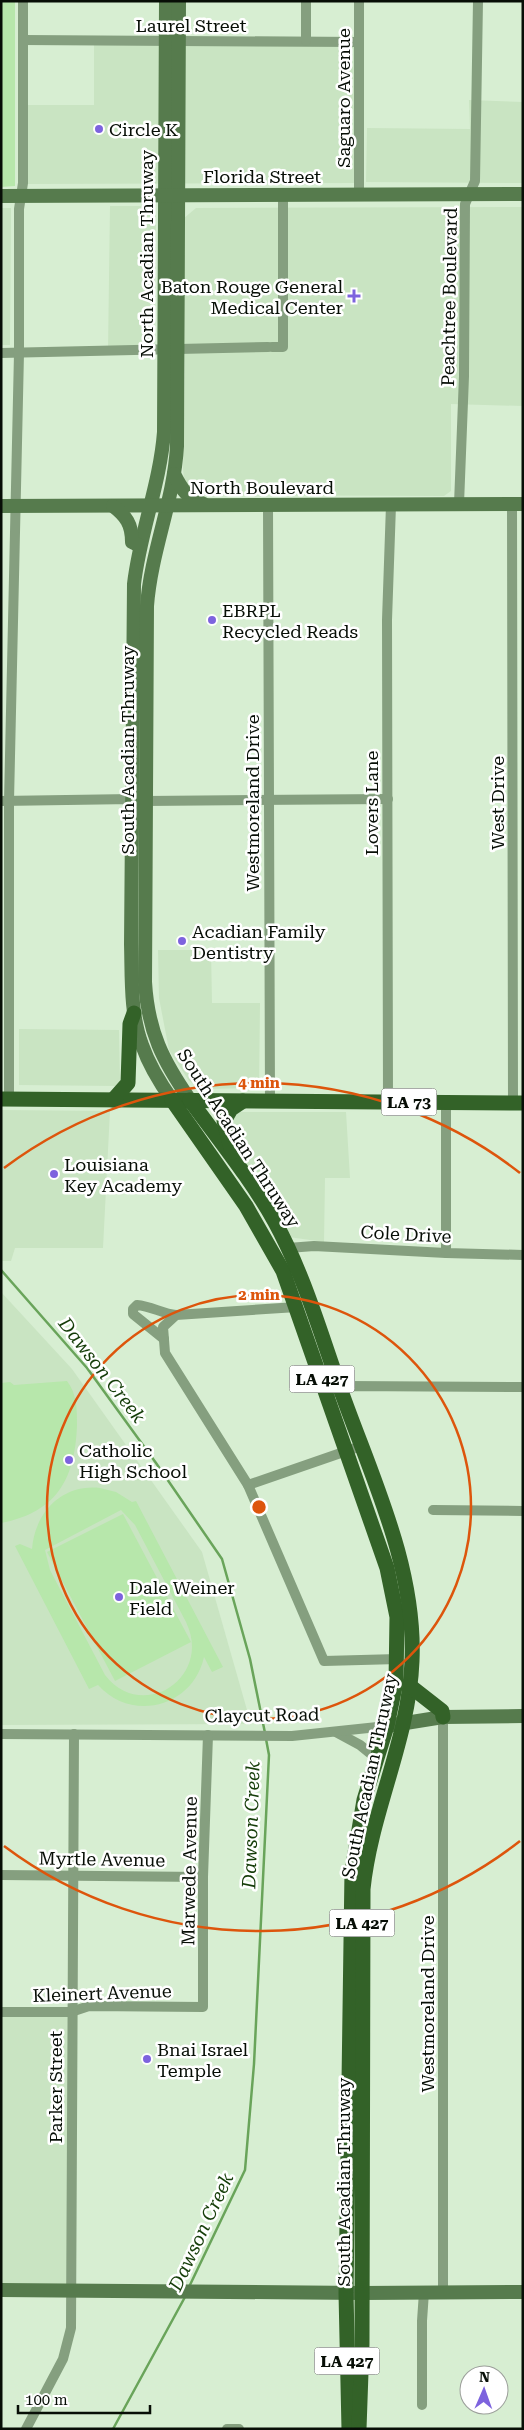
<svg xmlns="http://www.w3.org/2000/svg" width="524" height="2430" viewBox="0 0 524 2430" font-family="'Roboto Serif',serif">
<rect width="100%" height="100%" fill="#d7eed2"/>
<g fill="#c9e4c2">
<polygon points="94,45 354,46 355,183 27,184 27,105 94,105"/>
<polygon points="469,100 523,102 523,183 366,182 367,128 470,129"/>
<polygon points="110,206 147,206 156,216 154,350 108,351"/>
<polygon points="523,207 523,406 451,404 451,491 444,496 202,495 190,490 184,480 183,469 185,374 183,219 196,208"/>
<polygon points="1,208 11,208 10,345 1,345"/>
<polygon points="158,950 211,950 212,1003 260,1003 259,1088 202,1089 189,1081 169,1050 159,998"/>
<polygon points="19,1029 119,1030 120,1082 117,1086 19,1085"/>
<polygon points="1,1110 110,1111 103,1248 15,1248 11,1261 1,1261"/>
<polygon points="233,1112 346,1112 350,1178 325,1178 324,1242 289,1237 241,1160 228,1127"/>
<polygon points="1,1292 72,1369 202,1552 251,1724 1,1725"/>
<polygon points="1,2012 71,2012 72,2290 1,2290"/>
</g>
<g fill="#b7e7ab" fill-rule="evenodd">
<polygon points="1,1 15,1 15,186 1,187"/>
<path d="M67 1381C77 1394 77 1409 77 1425 75 1478 58 1512 1 1523V1383L10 1382 14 1385Z"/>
<path d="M100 1488 116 1492 132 1502 136 1501 223 1667 212 1672 204 1657C193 1707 132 1723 98 1685L89 1689 15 1546 20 1544 32 1549C35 1512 62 1484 100 1488ZM121 1510 135 1525 186 1622C213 1678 142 1723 105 1675L50 1570 45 1550Z"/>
<polygon points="123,1514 191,1642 115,1681 47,1552"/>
</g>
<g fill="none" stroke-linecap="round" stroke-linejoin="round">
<g stroke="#69a45a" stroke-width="2.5">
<polyline points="1,1270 87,1368 156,1463 222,1559 250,1659 265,1733"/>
<polyline points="189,2287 245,2170 254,2064 269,1755 266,1739"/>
<polyline points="113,2429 185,2297"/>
</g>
<g stroke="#859f7f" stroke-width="10">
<polyline points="23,40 359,42"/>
<polyline points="306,41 306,1"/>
<polyline points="359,195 359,1"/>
<polyline points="272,347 283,347 283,196"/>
<polyline points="1,353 268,347"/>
<polyline points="459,504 464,376 465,204 475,181 478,1"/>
<polyline points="512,504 513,1103"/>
<polyline points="268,506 270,1101"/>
<polyline points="1,801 132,799 146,801 388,799"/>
<polyline points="9,1100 9,801 19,353 19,209 23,183 23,1"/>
<polyline points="388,1102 387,620 391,505"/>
<polyline points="288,1248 314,1246 446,1253 523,1255"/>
<polyline points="446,1253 446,1102"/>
<polyline points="297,1307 176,1315 163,1327 165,1353 248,1485 324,1661 398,1659"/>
<path d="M164 1339 133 1314V1309L137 1305C151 1306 163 1314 176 1315"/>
<polyline points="336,1392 346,1386 523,1387"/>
<polyline points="248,1485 361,1446"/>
<polyline points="433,1510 523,1511"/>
<polyline points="336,1732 360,1745 376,1758"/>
<polyline points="1,1734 292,1736 387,1726"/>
<polyline points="1,1875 203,1877"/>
<polyline points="1,2012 71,2012 89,2006 203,2007 203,1877 208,1735"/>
<polyline points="443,2292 443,1717"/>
<polyline points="422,2405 422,2321 424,2292"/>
<polyline points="26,2429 63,2359 71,2328 74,1734"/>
<polyline points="227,2429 239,2429"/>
</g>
<g stroke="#567b4d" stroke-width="14">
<path d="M166 1 164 432C160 484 140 532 134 584L131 944C132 978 130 1013 142 1045 149 1065 160 1083 172 1100"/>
<path d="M179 1 177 446C174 501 151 551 147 606L145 982C148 1032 163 1061 190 1100"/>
<polyline points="1,196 523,194"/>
<path d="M174 474C182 490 187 498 204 504"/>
<polyline points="1,506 523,504"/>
<path d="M113 506C126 516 132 524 132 542L140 546"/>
<polyline points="393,1725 443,1717 523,1716"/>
<polyline points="1,2290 361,2293 523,2292"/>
</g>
<g stroke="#336228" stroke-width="15">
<polyline points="1,1099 523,1103"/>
<polyline points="113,1100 128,1083 130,1024 134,1013"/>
<polyline points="172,1100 246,1206 283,1271 387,1568 397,1617 396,1682 387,1726 364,1800 352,1871 346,2293 349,2429"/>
<path d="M190 1100C219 1140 251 1179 275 1222 304 1275 320 1332 340 1388 371 1476 416 1566 412 1661 409 1740 371 1811 363 1889L362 2344 359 2429"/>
<polyline points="232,1152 224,1121 231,1109 243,1101"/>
<polyline points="410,1686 442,1711 443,1717"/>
</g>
</g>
<g fill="none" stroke="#dd550c" stroke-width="2.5">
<circle cx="259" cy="1507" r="212"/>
<path d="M520 1841A424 424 0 0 1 4 1846M4 1168A424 424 0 0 1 520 1173"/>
</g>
<g fill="#7d63de" stroke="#fff" stroke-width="2">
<circle cx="99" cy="129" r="5"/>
<path d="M351.5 288.5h5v5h5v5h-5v5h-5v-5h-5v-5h5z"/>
<circle cx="212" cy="620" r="5"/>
<circle cx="182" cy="941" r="5"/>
<circle cx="54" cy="1174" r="5"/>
<circle cx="69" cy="1460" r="5"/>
<circle cx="119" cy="1597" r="5"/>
<circle cx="147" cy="2059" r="5"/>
</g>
<g text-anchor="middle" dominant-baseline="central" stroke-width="5" stroke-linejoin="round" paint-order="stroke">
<g fill="#fff" stroke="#515651" stroke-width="1">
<rect x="381.5" y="1088.5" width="55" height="27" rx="4"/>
<rect x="289.5" y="1365.5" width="65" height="27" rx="4"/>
<rect x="329.5" y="1909.5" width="65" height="27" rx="4"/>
<rect x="314.5" y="2347.5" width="65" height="27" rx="4"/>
</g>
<g font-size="16" font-weight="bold" fill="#070e06">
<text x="409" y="1102">LA 73</text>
<text x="322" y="1379">LA 427</text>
<text x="362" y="1923">LA 427</text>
<text x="347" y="2361">LA 427</text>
</g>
<g font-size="18" fill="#070e06" stroke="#fff">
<text x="191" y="25">Laurel Street</text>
<text transform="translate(343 98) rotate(-90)">Saguaro Avenue</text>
<text x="262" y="176">Florida Street</text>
<text transform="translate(146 254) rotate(-90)">North Acadian Thruway</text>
<text transform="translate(449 297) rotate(-89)">Peachtree Boulevard</text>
<text x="262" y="487">North Boulevard</text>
<text transform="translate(127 750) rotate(-90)">South Acadian Thruway</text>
<text transform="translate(252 803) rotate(-90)">Westmoreland Drive</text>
<text transform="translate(371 803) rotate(-90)">Lovers Lane</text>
<text transform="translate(497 803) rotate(-90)">West Drive</text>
<text transform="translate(239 1138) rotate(57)">South Acadian Thruway</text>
<text transform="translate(406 1234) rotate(3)">Cole Drive</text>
<text transform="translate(262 1715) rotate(-1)">Claycut Road</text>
<text transform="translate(369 1776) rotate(-78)">South Acadian Thruway</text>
<text transform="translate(102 1859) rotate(1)">Myrtle Avenue</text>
<text transform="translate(189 1871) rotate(-89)">Marwede Avenue</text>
<text transform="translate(102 1993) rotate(-2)">Kleinert Avenue</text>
<text transform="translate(427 2004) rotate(-90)">Westmoreland Drive</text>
<text transform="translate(55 2087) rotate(-90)">Parker Street</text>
<text transform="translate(343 2182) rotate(-90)">South Acadian Thruway</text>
</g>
<g font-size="18" fill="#070e06" stroke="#fff" text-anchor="start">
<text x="109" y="129">Circle K</text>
<text x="343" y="286" text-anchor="end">Baton Rouge General<tspan x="343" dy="21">Medical Center</tspan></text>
<text x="222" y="610">EBRPL<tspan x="222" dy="21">Recycled Reads</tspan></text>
<text x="192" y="931">Acadian Family<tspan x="192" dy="21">Dentistry</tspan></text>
<text x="64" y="1164">Louisiana<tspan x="64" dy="21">Key Academy</tspan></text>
<text x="79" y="1450">Catholic<tspan x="79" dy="21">High School</tspan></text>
<text x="129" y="1587">Dale Weiner<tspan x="129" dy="21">Field</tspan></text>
<text x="157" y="2049">Bnai Israel<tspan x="157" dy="21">Temple</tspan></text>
</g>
<g font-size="19" font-style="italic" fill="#153d09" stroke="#fff">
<text transform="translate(102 1370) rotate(52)">Dawson Creek</text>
<text transform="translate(251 1825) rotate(-88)">Dawson Creek</text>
<text transform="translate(201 2232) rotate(-65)">Dawson Creek</text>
</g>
</g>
<circle cx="259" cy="1507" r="8" fill="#dd550c" stroke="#fff" stroke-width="2.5"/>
<g font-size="15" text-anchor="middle" font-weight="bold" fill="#dd550c" stroke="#fff" stroke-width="5" stroke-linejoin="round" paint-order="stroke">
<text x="259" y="1088">4 min</text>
<text x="259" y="1300">2 min</text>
</g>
<rect width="524" height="2430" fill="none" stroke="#070e06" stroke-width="5"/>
<g transform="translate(484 2390) rotate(2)"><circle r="24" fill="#ffffff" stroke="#9c9f9b"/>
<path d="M0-4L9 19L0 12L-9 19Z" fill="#7d63de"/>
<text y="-8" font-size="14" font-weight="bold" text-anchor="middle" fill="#070e06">N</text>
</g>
<path d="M18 2405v8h132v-8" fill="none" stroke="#070e06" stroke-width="2.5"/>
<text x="25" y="2405" font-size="15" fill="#070e06" stroke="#ffffff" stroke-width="4" paint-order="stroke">100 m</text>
</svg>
